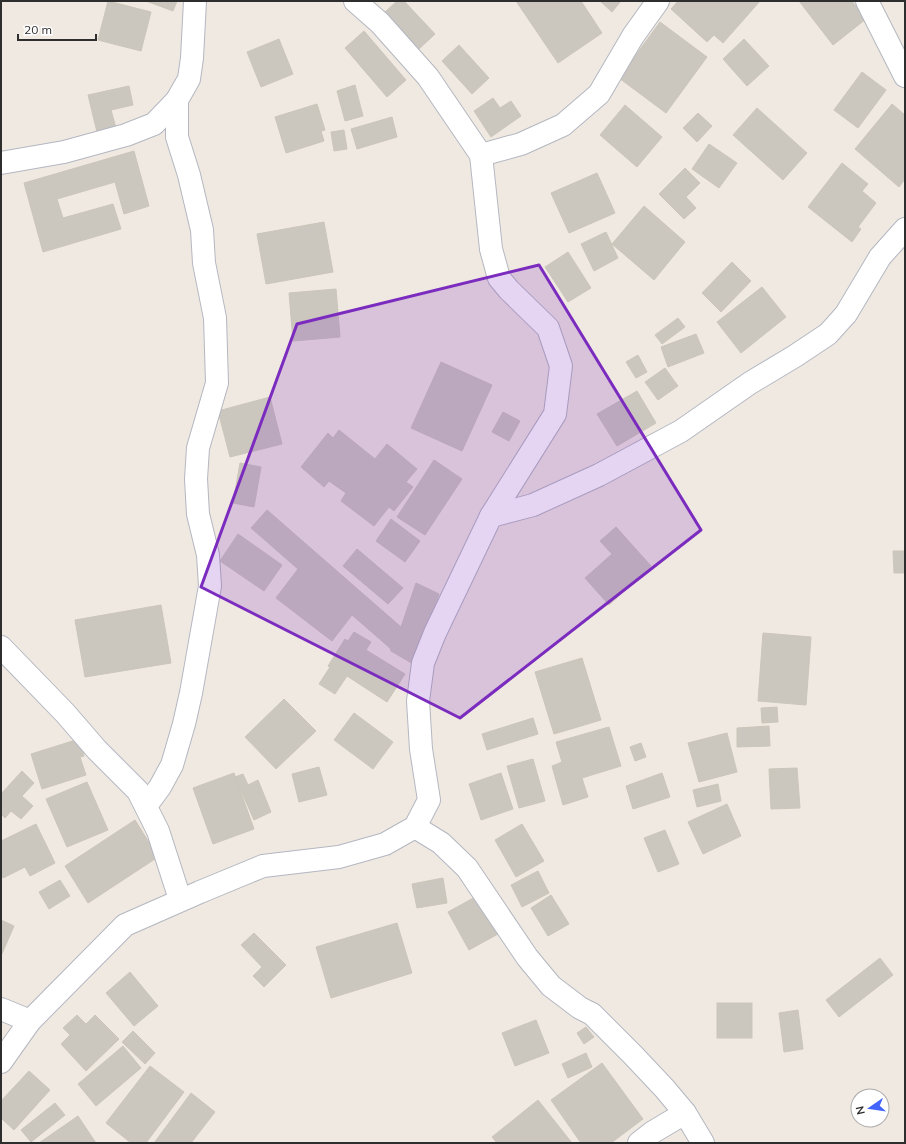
<svg xmlns="http://www.w3.org/2000/svg" width="906" height="1144" viewBox="0 0 906 1144" font-family="Mulish,sans-serif">
<rect width="100%" height="100%" fill="#efe9e1"/>
<g fill="#cbc7bf" stroke="#cbc5ba">
<polygon points="108,1 151,12 141,51 98,40"/>
<polygon points="146,1 177,1 173,11"/>
<polygon points="397,1 404,1 435,34 419,49 384,13"/>
<polygon points="516,1 581,1 602,33 558,63"/>
<polygon points="600,1 621,1 612,12"/>
<polygon points="678,1 760,1 723,43 714,35 707,42 671,9"/>
<polygon points="799,1 852,1 866,19 833,45"/>
<polygon points="660,22 707,57 666,113 619,78"/>
<polygon points="364,31 406,80 387,97 345,48"/>
<polygon points="279,39 293,74 261,87 247,52"/>
<polygon points="744,39 769,66 747,86 723,59"/>
<polygon points="459,45 489,78 472,94 442,61"/>
<polygon points="862,72 886,90 858,128 834,110"/>
<polygon points="355,85 363,116 345,121 337,91"/>
<polygon points="129,86 133,105 111,110 116,128 97,132 88,95"/>
<polygon points="493,98 500,108 511,101 521,116 491,137 474,111"/>
<polygon points="317,104 325,130 321,131 324,141 286,153 275,117"/>
<polygon points="892,104 905,115 905,179 899,187 855,149"/>
<polygon points="625,105 662,137 637,167 600,135"/>
<polygon points="757,108 807,153 783,180 733,135"/>
<polygon points="698,113 712,126 697,142 683,128"/>
<polygon points="392,117 397,137 357,149 351,129"/>
<polygon points="344,130 347,149 334,151 331,132"/>
<polygon points="709,144 737,163 719,188 692,169"/>
<polygon points="134,151 149,206 124,214 115,182 57,199 63,218 113,204 121,229 43,252 24,183"/>
<polygon points="842,163 868,184 862,191 876,203 858,227 861,229 852,242 808,207"/>
<polygon points="685,168 700,183 686,197 696,208 684,219 659,194"/>
<polygon points="597,173 615,213 569,233 551,193"/>
<polygon points="644,206 685,242 654,280 612,244"/>
<polygon points="324,222 333,272 266,284 257,234"/>
<polygon points="606,232 618,258 594,271 581,244"/>
<polygon points="568,252 591,288 568,302 545,267"/>
<polygon points="732,262 751,281 721,312 702,293"/>
<polygon points="762,287 786,317 741,353 717,322"/>
<polygon points="336,289 340,337 293,341 289,293"/>
<polygon points="678,318 685,327 662,344 655,335"/>
<polygon points="696,334 704,353 668,367 661,347"/>
<polygon points="638,355 647,372 636,378 626,362"/>
<polygon points="441,362 492,385 462,451 411,428"/>
<polygon points="665,368 678,386 658,400 645,382"/>
<polygon points="637,391 656,423 617,446 597,414"/>
<polygon points="270,397 282,444 230,457 218,411"/>
<polygon points="503,412 520,421 509,441 492,432"/>
<polygon points="339,430 375,459 387,444 417,469 406,482 413,487 394,511 389,507 374,526 341,501 346,493 329,481 324,487 301,467 328,433 333,438"/>
<polygon points="434,460 462,479 425,535 397,517"/>
<polygon points="240,463 261,467 254,507 233,503"/>
<polygon points="267,510 401,627 416,583 439,594 415,665 391,651 390,648 352,615 332,641 276,598 298,569 251,528"/>
<polygon points="391,519 420,541 405,562 376,541"/>
<polygon points="616,527 651,566 609,605 585,578 612,554 600,541"/>
<polygon points="238,534 282,565 264,591 220,561"/>
<polygon points="357,549 403,588 388,604 343,566"/>
<polygon points="893,551 905,551 905,573 894,573"/>
<polygon points="161,605 171,663 85,677 75,620"/>
<polygon points="354,632 371,642 366,650 405,674 387,702 347,676 335,694 319,684 330,667 328,666 345,639 348,641"/>
<polygon points="763,633 811,637 806,705 758,701"/>
<polygon points="582,658 601,720 554,734 535,672"/>
<polygon points="284,699 316,731 276,769 245,737"/>
<polygon points="777,707 778,722 762,723 761,708"/>
<polygon points="354,713 393,742 373,769 334,740"/>
<polygon points="533,718 538,734 487,750 482,734"/>
<polygon points="769,726 770,746 737,747 737,728"/>
<polygon points="609,727 621,766 582,778 588,797 563,805 552,766 562,762 556,742"/>
<polygon points="727,733 737,772 699,782 688,743"/>
<polygon points="79,739 84,756 80,757 86,775 42,789 31,754"/>
<polygon points="641,743 646,757 635,761 630,747"/>
<polygon points="533,759 545,801 519,808 507,766"/>
<polygon points="319,767 327,795 299,802 292,774"/>
<polygon points="797,768 800,808 771,809 769,769"/>
<polygon points="22,771 34,783 22,796 33,806 21,819 11,811 5,818 1,814 1,794"/>
<polygon points="234,773 254,829 213,844 193,788"/>
<polygon points="501,773 513,809 481,820 469,784"/>
<polygon points="662,773 670,797 633,809 626,786"/>
<polygon points="243,774 248,785 258,780 271,812 254,820 235,777"/>
<polygon points="87,782 108,830 67,847 46,799"/>
<polygon points="718,784 721,801 697,807 693,790"/>
<polygon points="727,804 741,836 703,854 688,822"/>
<polygon points="135,820 158,857 88,903 65,866"/>
<polygon points="36,824 55,863 30,876 25,867 3,878 1,874 1,841"/>
<polygon points="522,824 544,861 516,877 495,840"/>
<polygon points="665,830 679,864 658,872 644,838"/>
<polygon points="538,871 549,893 522,907 511,885"/>
<polygon points="443,878 447,903 417,908 412,884"/>
<polygon points="60,880 70,896 49,909 39,892"/>
<polygon points="551,895 569,924 548,936 531,908"/>
<polygon points="477,896 498,934 469,950 448,912"/>
<polygon points="1,920 14,926 1,956"/>
<polygon points="397,923 412,973 331,998 316,947"/>
<polygon points="254,933 286,965 264,987 253,976 262,967 241,945"/>
<polygon points="880,958 893,975 839,1017 826,1000"/>
<polygon points="130,972 158,1006 134,1026 106,993"/>
<rect x="717" y="1003" width="35" height="35"/>
<polygon points="798,1010 803,1049 784,1052 779,1013"/>
<polygon points="77,1015 86,1024 95,1015 119,1039 86,1071 61,1044 70,1035 63,1028"/>
<polygon points="536,1020 549,1053 515,1066 502,1033"/>
<polygon points="586,1027 594,1037 584,1044 577,1033"/>
<polygon points="133,1031 155,1053 145,1064 122,1042"/>
<polygon points="123,1046 141,1068 96,1106 78,1084"/>
<polygon points="586,1053 592,1067 568,1078 562,1064"/>
<polygon points="602,1063 643,1119 611,1143 581,1143 551,1100"/>
<polygon points="150,1066 184,1092 146,1143 131,1143 106,1123"/>
<polygon points="29,1071 50,1090 14,1130 1,1118 1,1101"/>
<polygon points="191,1093 215,1112 191,1143 154,1143"/>
<polygon points="538,1100 572,1143 497,1143 492,1137"/>
<polygon points="55,1103 65,1115 31,1142 21,1130"/>
<polygon points="78,1116 96,1143 39,1143"/>
</g>
<g fill="none" stroke-linecap="round" stroke-linejoin="round">
<g stroke="#b4b7c1" stroke-width="24">
<g id="minor">
<polyline points="867,1 905,76"/>
<polyline points="481,155 521,144 563,125 599,94 633,36 658,1"/>
<polyline points="1,163 64,152 126,135 154,124 177,100 189,79 192,58 195,1"/>
<polyline points="491,516 533,505 599,475 681,431 750,383 795,356 828,334 846,314 880,257 905,229"/>
<polyline points="1,647 65,713 97,750 138,791 158,831 179,896 178,901"/>
<polyline points="146,806 160,787 172,765 184,724 191,693 210,586 208,555 198,514 196,479 198,448 217,383 215,318 204,263 202,230 189,175 177,137 177,100"/>
<polyline points="415,827 441,843 467,868 527,957 551,986 580,1008 592,1014 633,1055 665,1089 685,1113 703,1143"/>
<polyline points="1,1009 30,1021"/>
<polyline points="1,1062 30,1021 125,925 200,892 263,866 339,857 385,844 415,827 429,800 421,749 418,701 423,663 435,633 491,516 555,414 561,366 548,328 509,290 499,278 491,249 481,155 428,77 380,23 355,1"/>
<polyline points="639,1143 653,1132 685,1113"/>
</g>
</g>
<use href="#minor" stroke="#fff" stroke-width="22"/>
</g>
<path fill="#7b2cbf" fill-opacity="0.2" stroke="#7b2cbf" stroke-width="3" stroke-linejoin="round" d="M539 265 701 530 460 718 201 587 297 324Z"/>
<rect width="906" height="1144" fill="none" stroke="#2e2e2e" stroke-width="4"/>
<g transform="translate(870 1108) rotate(257)"><circle r="19" fill="#ffffff" stroke="#ababab"/>
<path d="M0-3L7 15L0 10L-7 15Z" fill="#4264fb"/>
<text y="-6" font-size="11" font-weight="bold" text-anchor="middle" fill="#2e2e2e">N</text>
</g>
<path d="M18 34v6h78v-6" fill="none" stroke="#2e2e2e" stroke-width="2"/>
<text x="24" y="34" font-size="12" fill="#2e2e2e" stroke="#ffffff" stroke-width="3" paint-order="stroke">20 m</text>
</svg>
